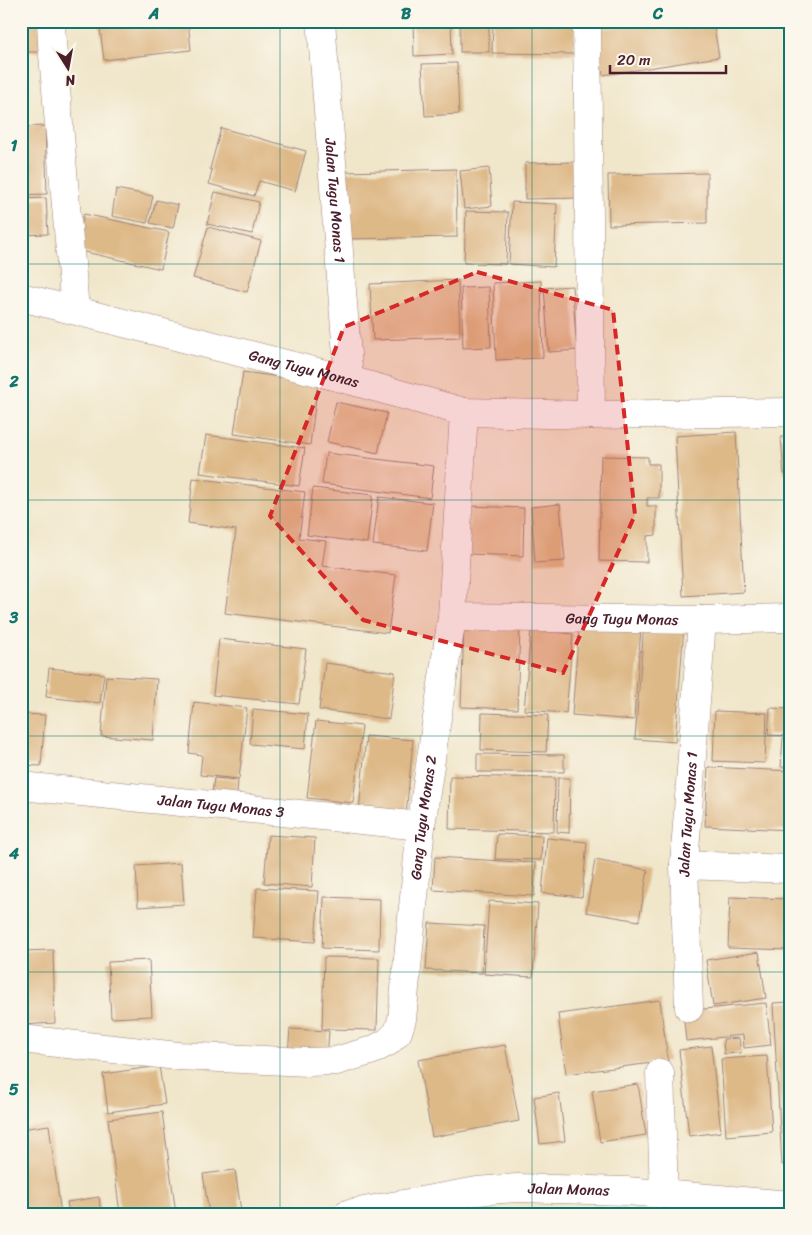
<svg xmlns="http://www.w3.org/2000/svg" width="812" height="1235" viewBox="0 0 812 1235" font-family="Sriracha,sans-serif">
<rect width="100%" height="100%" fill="#fbf7ec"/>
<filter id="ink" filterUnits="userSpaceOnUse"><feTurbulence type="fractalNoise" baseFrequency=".02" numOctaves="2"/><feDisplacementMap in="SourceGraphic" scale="10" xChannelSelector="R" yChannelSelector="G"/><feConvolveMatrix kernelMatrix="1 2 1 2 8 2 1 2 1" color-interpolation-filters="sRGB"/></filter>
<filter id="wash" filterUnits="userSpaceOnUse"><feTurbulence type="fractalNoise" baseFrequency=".0096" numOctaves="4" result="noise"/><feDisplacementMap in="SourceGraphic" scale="20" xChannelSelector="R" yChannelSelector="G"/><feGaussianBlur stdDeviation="1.12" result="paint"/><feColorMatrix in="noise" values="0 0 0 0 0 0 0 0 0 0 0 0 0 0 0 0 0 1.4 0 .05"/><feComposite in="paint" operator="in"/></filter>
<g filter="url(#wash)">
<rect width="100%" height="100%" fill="#f0e6ca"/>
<g id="blocks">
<g fill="#deb988">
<polygon points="21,21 39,21 40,52 21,52"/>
<polygon points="99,21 188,21 191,50 104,60"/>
<polygon points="413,21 451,21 452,54 414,56"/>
<rect x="460" y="21" width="29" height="31"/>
<polygon points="493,21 575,21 574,54 492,53"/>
<polygon points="649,21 713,21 719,57 603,75 595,30"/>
<polygon points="457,63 459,114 425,116 422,64"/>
<polygon points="45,126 47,194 21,195 21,127"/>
<polygon points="221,128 306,151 295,191 259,181 254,196 209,184 212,170 210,169"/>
<polygon points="581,162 581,198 525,199 525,163"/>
<polygon points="489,168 492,206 464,209 460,171"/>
<polygon points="456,169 457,237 347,239 346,172"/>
<polygon points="707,173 707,223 609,225 608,175"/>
<polygon points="116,189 153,196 147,223 112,216"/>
<polygon points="215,192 259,202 252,234 207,224"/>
<polygon points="46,198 48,234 21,235 21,199"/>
<polygon points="156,200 178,205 173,228 150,223"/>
<polygon points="512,202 557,204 554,267 509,264"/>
<polygon points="466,211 508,212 506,264 464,263"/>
<polygon points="84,214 169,232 161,269 76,250"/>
<polygon points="208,227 261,241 247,292 193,278"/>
<polygon points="458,280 460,337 373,340 370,284"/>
<polygon points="541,281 543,358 496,360 493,283"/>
<polygon points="572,286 577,350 549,352 544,288"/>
<polygon points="489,287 491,347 463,348 461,288"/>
<polygon points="243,372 318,382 310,445 234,434"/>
<polygon points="336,402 387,413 378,453 327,442"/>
<polygon points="736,432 744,592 683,596 675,436"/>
<polygon points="206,435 305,448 299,486 200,473"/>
<polygon points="781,437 791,437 791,473 784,474"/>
<polygon points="326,453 434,466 430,498 322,484"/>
<polygon points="601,456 648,457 648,464 659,464 659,498 647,498 647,506 656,506 656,535 647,536 647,562 599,561"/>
<polygon points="193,478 305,492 299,538 326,541 322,566 396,575 388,633 225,613 236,530 188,523"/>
<polygon points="313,488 373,495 367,543 307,535"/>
<polygon points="379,497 433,503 427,551 373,545"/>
<polygon points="560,504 565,561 535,563 531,507"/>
<polygon points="470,506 524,508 523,556 468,554"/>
<polygon points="644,624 684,627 675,742 635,739"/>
<polygon points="464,625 520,628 517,709 461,707"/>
<polygon points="579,625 641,629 634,720 572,715"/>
<polygon points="531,630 573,634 566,713 524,710"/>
<polygon points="219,639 306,649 299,704 213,695"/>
<polygon points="325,663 395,672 389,719 319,710"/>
<polygon points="49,668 104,674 100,703 46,697"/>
<polygon points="106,676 157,679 153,740 101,736"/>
<polygon points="194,702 247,708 239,779 200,775 202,755 189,753"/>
<polygon points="770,708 791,709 791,736 768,735"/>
<polygon points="253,709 308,714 305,749 250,744"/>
<polygon points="715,711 767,713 765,763 713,761"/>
<polygon points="482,713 548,715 546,752 481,750"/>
<polygon points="21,714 45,715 41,766 21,765"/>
<polygon points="316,721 362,726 353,803 307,798"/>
<polygon points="366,736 413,740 406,816 359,812"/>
<polygon points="783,738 791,739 791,767 781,767"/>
<polygon points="477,754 564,755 564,772 477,772"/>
<polygon points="708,767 791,771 791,830 705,826"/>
<polygon points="450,776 555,778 554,832 449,829"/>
<polygon points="214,778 238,780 237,795 212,793"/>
<polygon points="558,778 570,778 569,833 557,832"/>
<polygon points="497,834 542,836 541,860 495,859"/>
<polygon points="268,835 315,838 312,887 264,883"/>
<polygon points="547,838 587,842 582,897 542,893"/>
<polygon points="435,857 536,863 534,896 433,890"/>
<polygon points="595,860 648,870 639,921 586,912"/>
<polygon points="181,863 184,904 138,907 136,866"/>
<polygon points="257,888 319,891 315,942 253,938"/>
<polygon points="324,897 380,899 379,950 322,948"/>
<polygon points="730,897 791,899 791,950 728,948"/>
<polygon points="489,901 538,904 533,977 484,974"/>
<polygon points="429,923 484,926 482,973 426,970"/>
<polygon points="53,950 55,1023 21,1025 21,951"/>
<polygon points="759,952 766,998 713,1006 706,960"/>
<polygon points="324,957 379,958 377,1030 322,1029"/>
<polygon points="149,960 152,1016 111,1018 108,962"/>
<polygon points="660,1000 668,1061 566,1074 558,1014"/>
<polygon points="791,1002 791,1165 782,1165 773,1003"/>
<polygon points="766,1003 771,1045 744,1048 743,1035 686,1041 683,1011"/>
<polygon points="290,1029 329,1031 327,1057 288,1054"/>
<polygon points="739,1038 741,1053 724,1054 723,1039"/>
<polygon points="505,1045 519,1121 432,1137 418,1060"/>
<polygon points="711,1046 721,1132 689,1136 679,1050"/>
<polygon points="767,1056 772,1132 726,1136 721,1059"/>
<polygon points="159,1066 165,1104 108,1112 103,1074"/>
<polygon points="638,1084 646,1135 600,1142 592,1091"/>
<polygon points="559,1093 565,1141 540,1144 534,1097"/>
<polygon points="162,1112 176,1214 120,1214 108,1119"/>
<polygon points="49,1125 61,1214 21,1214 21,1129"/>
<polygon points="235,1170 241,1211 222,1214 209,1214 203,1174"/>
<polygon points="99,1197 101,1214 69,1214 67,1202"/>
</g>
</g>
</g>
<g filter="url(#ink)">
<use href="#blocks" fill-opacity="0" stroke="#9d827a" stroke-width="1"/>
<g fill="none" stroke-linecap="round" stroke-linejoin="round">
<g stroke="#9d827a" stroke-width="29">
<g id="minor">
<polyline points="51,21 52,43 75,310"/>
<path id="s1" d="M321 21 349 380"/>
<polyline points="587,21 591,415"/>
<path id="s2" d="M21 297 349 380 464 412 591 415 791 412"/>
<path id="s3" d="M452 617 702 620 791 618"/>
<path id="s4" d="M21 786 421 826"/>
<polyline points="684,865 791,869"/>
<path id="s5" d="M689 1008 684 865 702 620"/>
<path id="s6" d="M21 1039 178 1056 308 1062 336 1061 373 1050 388 1042 398 1032 402 1019 421 826 452 617 464 412"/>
<polyline points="660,1073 664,1194"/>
<path id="s7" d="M347 1214 477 1191 517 1188 627 1191 791 1205"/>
</g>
</g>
<use href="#minor" stroke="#fff" stroke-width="28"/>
</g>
</g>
<path fill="#d62828" fill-opacity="0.2" stroke="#d62828" stroke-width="4" stroke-dasharray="10 6" stroke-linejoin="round" d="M477 272 613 310 635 515 563 673 363 620 270 516 344 327Z"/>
<path fill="none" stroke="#0f766e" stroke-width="1" stroke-opacity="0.55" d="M280 21V1214M532 21V1214M21 264H791M21 500H791M21 736H791M21 972H791"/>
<g text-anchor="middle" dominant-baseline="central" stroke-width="4.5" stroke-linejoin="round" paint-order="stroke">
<g font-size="15" fill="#4a1f2b" stroke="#fbf7ec">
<text stroke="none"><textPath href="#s1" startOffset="180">Jalan Tugu Monas 1</textPath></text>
<text stroke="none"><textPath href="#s2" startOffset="292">Gang Tugu Monas</textPath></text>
<text stroke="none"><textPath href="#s3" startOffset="170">Gang Tugu Monas</textPath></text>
<text stroke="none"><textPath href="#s4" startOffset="201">Jalan Tugu Monas 3</textPath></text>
<text stroke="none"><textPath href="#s5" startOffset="194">Jalan Tugu Monas 1</textPath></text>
<text stroke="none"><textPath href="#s6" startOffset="602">Gang Tugu Monas 2</textPath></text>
<text stroke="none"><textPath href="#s7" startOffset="224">Jalan Monas</textPath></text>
</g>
</g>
<rect width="812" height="1235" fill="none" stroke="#fbf7ec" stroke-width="55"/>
<g transform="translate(68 68) rotate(169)" stroke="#fbf7ec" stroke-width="4" paint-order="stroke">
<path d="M0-4L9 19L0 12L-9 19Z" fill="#4a1f2b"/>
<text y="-8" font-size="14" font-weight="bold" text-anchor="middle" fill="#4a1f2b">N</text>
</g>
<path d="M610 65v8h116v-8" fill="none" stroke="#4a1f2b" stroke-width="2.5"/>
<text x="617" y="65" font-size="15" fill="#4a1f2b" stroke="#fbf7ec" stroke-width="4" paint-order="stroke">20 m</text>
<rect x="28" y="28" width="756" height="1180" fill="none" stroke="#0f766e" stroke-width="2"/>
<g font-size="16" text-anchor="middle" font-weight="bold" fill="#0f766e">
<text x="154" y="19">A</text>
<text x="406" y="19">B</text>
<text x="658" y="19">C</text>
<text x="14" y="151">1</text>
<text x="14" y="387">2</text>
<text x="14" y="623">3</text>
<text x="14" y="859">4</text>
<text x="14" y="1095">5</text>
</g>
</svg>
